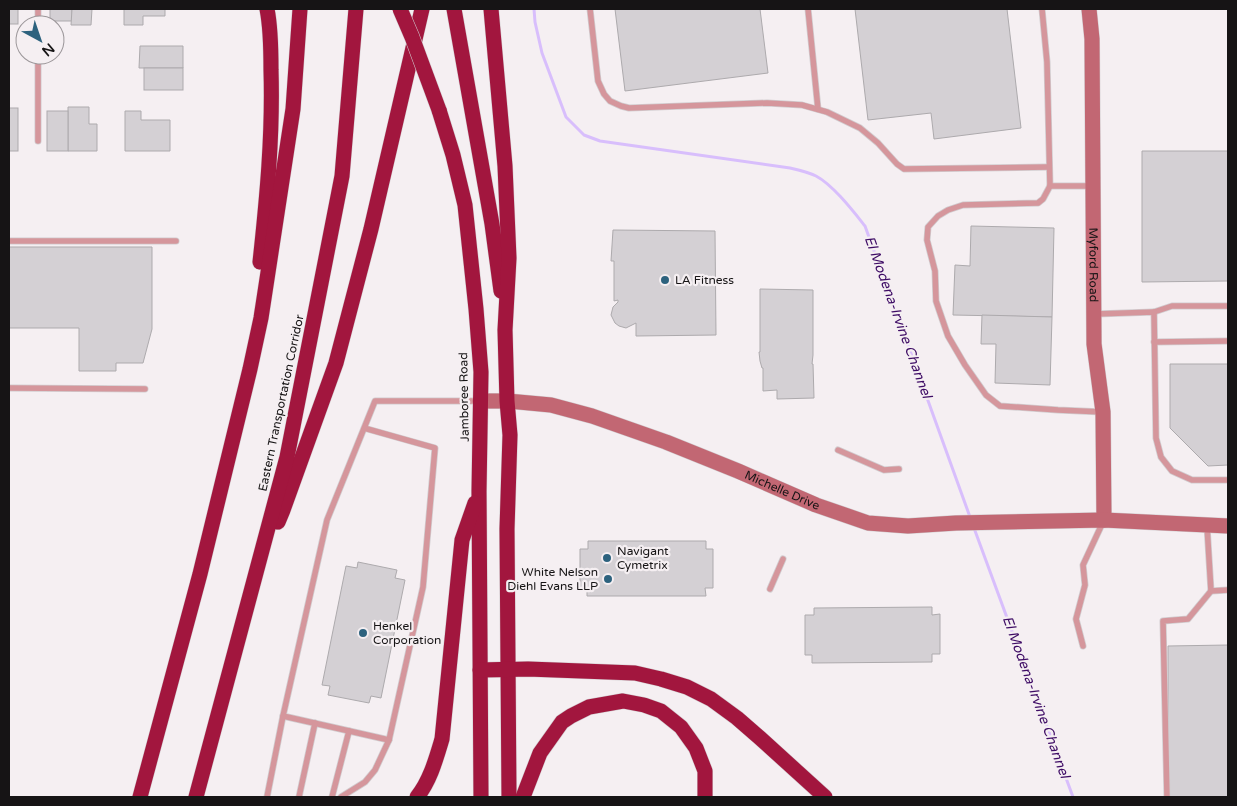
<svg xmlns="http://www.w3.org/2000/svg" width="1237" height="806" viewBox="0 0 1237 806" font-family="'Varela Round',sans-serif">
<rect width="100%" height="100%" fill="#f5eff2"/>
<g fill="none" stroke-linecap="round" stroke-linejoin="round">
<g stroke="#d8befc" stroke-width="3">
<path d="M534 9 535 22 542 53 566 117 584 135 600 141 790 168C799 170 808 172 816 176 833 185 853 211 865 226L970 517"/>
<polyline points="974,528 1073,797"/>
</g>
</g>
<g fill="#d4d0d4" stroke="#adaaad">
<rect x="9" y="9" width="9" height="15"/>
<rect x="50" y="9" width="22" height="12"/>
<polygon points="72,9 92,9 91,25 71,25"/>
<polygon points="124,9 165,9 165,16 143,16 143,25 124,25"/>
<polygon points="615,9 760,9 768,73 625,91"/>
<polygon points="855,9 1007,9 1021,128 934,139 931,113 868,120"/>
<polygon points="140,46 183,46 183,68 139,68"/>
<rect x="144" y="68" width="39" height="22"/>
<polygon points="68,107 89,107 89,124 97,124 97,151 68,151"/>
<rect x="9" y="108" width="9" height="43"/>
<rect x="47" y="111" width="21" height="40"/>
<polygon points="125,111 141,111 141,120 170,120 170,151 125,151"/>
<polygon points="1142,151 1228,151 1228,281 1142,282"/>
<polygon points="971,226 1054,228 1052,317 953,315 955,265 970,266"/>
<polygon points="613,230 715,231 716,335 636,336 636,323 626,328 619,326 615,323 611,315 613,307 618,302 618,300 614,301 614,261 611,261"/>
<polygon points="9,247 152,247 152,329 143,363 116,363 116,371 79,371 79,328 9,328"/>
<polygon points="760,289 813,290 813,355 812,364 813,364 814,398 777,399 777,390 763,391 763,368 762,368 760,361 759,352 760,352"/>
<polygon points="982,315 1052,317 1050,385 995,383 996,344 981,344"/>
<polygon points="1170,364 1228,364 1228,465 1208,466 1170,428"/>
<polygon points="588,541 706,541 706,549 713,549 713,588 705,588 706,596 587,596 587,589 580,589 580,549 588,549"/>
<polygon points="358,562 397,570 395,578 405,580 381,698 371,696 369,703 328,695 330,686 322,685 346,566 357,568"/>
<polygon points="932,607 932,615 940,614 940,654 932,654 932,662 812,663 812,655 805,655 805,615 814,615 814,608"/>
<polygon points="1228,645 1228,797 1168,797 1168,646"/>
</g>
<g fill="none" stroke-linecap="round" stroke-linejoin="round">
<g stroke="#d1cccf" stroke-width="7">
<g id="lane">
<polyline points="38,9 38,25"/>
<polyline points="590,9 598,81 604,94 610,101 621,106 629,108 767,103 802,105 827,112 860,128 878,143 897,164 904,169 1049,167"/>
<polyline points="808,9 818,109"/>
<polyline points="1042,9 1047,62 1050,186 1043,199 1038,203 963,205 948,210 938,216 928,227 927,240 935,271 936,301 948,336 965,365 986,395 1000,406 1058,410 1103,412"/>
<polyline points="38,55 38,141"/>
<polyline points="1050,186 1091,186"/>
<polyline points="9,241 176,241"/>
<polyline points="1154,312 1172,306 1228,306"/>
<polyline points="1096,314 1154,312 1156,438 1161,457 1172,471 1192,480 1228,480"/>
<polyline points="1154,342 1228,341"/>
<polyline points="9,388 145,389"/>
<polyline points="364,428 435,448 423,587 389,740 283,716 327,520 375,401 480,401"/>
<polyline points="838,450 884,470 899,469"/>
<polyline points="1207,526 1211,591"/>
<polyline points="770,589 783,559"/>
<polyline points="1083,646 1076,619 1085,585 1083,565 1103,522"/>
<polyline points="267,797 283,716"/>
<polyline points="299,797 315,723"/>
<polyline points="332,797 349,731"/>
<polyline points="341,797 365,782 375,770 389,740"/>
<polyline points="1167,797 1163,621 1188,619 1211,591 1228,590"/>
</g>
</g>
<g stroke="#d1cccf" stroke-width="16">
<g id="secondary">
<path id="s1" d="M1089 9 1092 39 1094 344 1103 412 1104 520"/>
<path id="s2" d="M480 401H507L551 405 592 416 666 442 738 471 816 505 868 523 908 526 956 523 1104 520 1228 526"/>
</g>
</g>
<g stroke="#d1cccf" stroke-width="16">
<g id="highway">
<polyline points="454,9 492,224 501,291"/>
<polyline points="491,9 505,166 509,258 505,330 507,401 510,435 507,529 509,797"/>
<polyline points="439,110 453,155 465,205 476,309 481,372 479,491 481,797"/>
<path d="M260 262C267 198 273 134 271 70 271 50 271 29 267 9"/>
<polyline points="278,522 283,510 336,363 371,229 422,9"/>
<polyline points="480,670 528,669 635,673 661,679 687,687 711,699 737,718 760,738 825,797"/>
<polyline points="140,797 200,574 250,369 261,318 293,109 300,9"/>
<polyline points="196,797 287,457 342,176 356,9"/>
<path d="M417 797C430 781 436 759 442 739L462 540 475 503"/>
<polyline points="523,797 540,753 562,722 571,716 589,707 623,701 644,705 661,711 681,727 696,748 705,771 705,797"/>
</g>
</g>
<use href="#lane" stroke="#d5969c" stroke-width="5.5"/>
<use href="#secondary" stroke="#c26773" stroke-width="15"/>
<use href="#highway" stroke="#a2163e" stroke-width="15"/>
<g stroke="#d1cccf" stroke-width="16" stroke-linecap="butt">
<polyline id="highway-bridge" points="400,9 412,37 439,110"/>
</g>
<use href="#highway-bridge" stroke="#a2163e" stroke-width="15"/>
</g>
<g fill="#2d627e" stroke="#f5eff2" stroke-width="2">
<circle cx="665" cy="280" r="5"/>
<circle cx="607" cy="558" r="5"/>
<circle cx="608" cy="579" r="5"/>
<circle cx="363" cy="633" r="5"/>
</g>
<g text-anchor="middle" dominant-baseline="central" stroke-width="4.5" stroke-linejoin="round" paint-order="stroke">
<g font-size="12" fill="#161415" stroke="#f5eff2">
<text stroke="none"><textPath href="#s1" startOffset="256">Myford Road</textPath></text>
<text transform="translate(464 397) rotate(-91)">Jamboree Road</text>
<text transform="translate(281 403) rotate(-78)">Eastern Transportation Corridor</text>
<text stroke="none"><textPath href="#s2" startOffset="318">Michelle Drive</textPath></text>
</g>
<g font-size="12" fill="#161415" stroke="#f5eff2" text-anchor="start">
<text x="675" y="280">LA Fitness</text>
<text x="617" y="551">Navigant<tspan x="617" dy="14">Cymetrix</tspan></text>
<text x="598" y="572" text-anchor="end">White Nelson<tspan x="598" dy="14">Diehl Evans LLP</tspan></text>
<text x="373" y="626">Henkel<tspan x="373" dy="14">Corporation</tspan></text>
</g>
<g font-size="14" font-style="italic" fill="#3e0c65" stroke="#f5eff2">
<text transform="translate(898 317) rotate(70)">El Modena-Irvine Channel</text>
<text transform="translate(1036 697) rotate(70)">El Modena-Irvine Channel</text>
</g>
</g>
<rect width="1237" height="806" fill="none" stroke="#161415" stroke-width="20"/>
<g transform="translate(40 40) rotate(140)"><circle r="24" fill="#f5eff2" stroke="#9c979a"/>
<path d="M0-4L9 19L0 12L-9 19Z" fill="#2d627e"/>
<text y="-8" font-size="14" font-weight="bold" text-anchor="middle" fill="#161415">N</text>
</g>
</svg>
